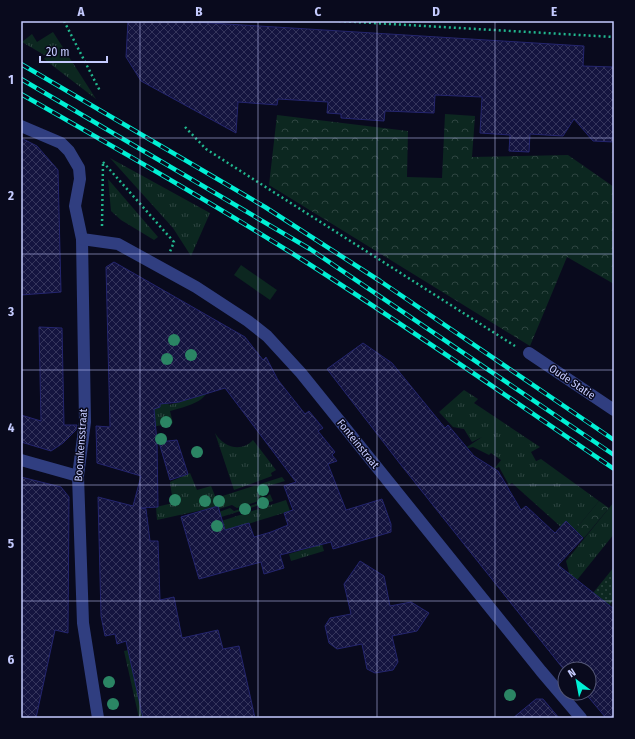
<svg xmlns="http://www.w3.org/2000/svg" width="635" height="739" viewBox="0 0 635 739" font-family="'Fira Sans Condensed',sans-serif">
<defs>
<pattern id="grass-tufts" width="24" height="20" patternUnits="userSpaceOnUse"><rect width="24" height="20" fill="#0c2720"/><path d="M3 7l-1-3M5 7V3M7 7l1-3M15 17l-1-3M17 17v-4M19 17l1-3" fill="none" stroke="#2e4541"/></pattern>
<pattern id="forest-crowns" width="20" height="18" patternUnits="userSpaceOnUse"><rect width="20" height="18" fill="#0c2720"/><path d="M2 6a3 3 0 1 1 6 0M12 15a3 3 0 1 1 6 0" fill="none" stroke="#2e4541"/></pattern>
<pattern id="park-dots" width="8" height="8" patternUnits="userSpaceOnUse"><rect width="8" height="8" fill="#0c2720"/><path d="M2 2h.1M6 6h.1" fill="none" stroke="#2e4541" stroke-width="1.8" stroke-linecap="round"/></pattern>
<pattern id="building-cross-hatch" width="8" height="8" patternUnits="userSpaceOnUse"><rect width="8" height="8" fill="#14143f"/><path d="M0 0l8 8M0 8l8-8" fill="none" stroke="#35355c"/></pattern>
</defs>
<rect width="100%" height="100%" fill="#090a1d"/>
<g fill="url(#grass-tufts)">
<polygon points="53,32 96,99 44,59 46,56 22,42 32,34 37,42"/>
<polygon points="110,158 210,213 191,256 173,228"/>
<polygon points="108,179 158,237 154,240 121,220 111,211"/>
<polygon points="464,390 478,399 474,403 540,447 531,452 536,461 541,459 599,501 575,530 566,521 561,527 512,483 509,485 499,467 494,469 501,460 491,453 489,455 473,447 464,449 482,437 472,442 464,429 453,427 439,412"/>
<path d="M207 392C203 403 181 408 170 411L173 423 152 427 154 409 160 407V404L168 403 169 405 202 395Z"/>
<path d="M215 433C223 447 241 453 253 440L276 470 271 473 272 476 234 490Z"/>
<polygon points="190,473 197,490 211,486 216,498 282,477 285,481 268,486 268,491 264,495 262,500 237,508 232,505 219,509 219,512 230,508 234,511 265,501 265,498 270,494 273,501 205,522 202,510 157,520 156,507 173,503 170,482"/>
<polygon points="286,500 290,511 209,536 206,526"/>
<polygon points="614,502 614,534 577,580 562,579 569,572 566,561"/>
<polygon points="321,541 324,551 291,561 289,554 313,547"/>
<polygon points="128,650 143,718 139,718 124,651"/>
</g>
<g fill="url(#forest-crowns)">
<polygon points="445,114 475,116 472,157 568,155 614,187 614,284 567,257 530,346 269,185 277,115 408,131 407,177 442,178"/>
<polygon points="599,501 609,508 584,538 575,530"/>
</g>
<polygon fill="url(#park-dots)" points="614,567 614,600 609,606 593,593"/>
<polygon fill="#0c2720" points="241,265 277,290 270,300 234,275"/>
<g fill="url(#building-cross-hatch)" stroke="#24256e">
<polygon points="128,21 178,21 584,46 583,66 614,67 614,142 593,141 574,119 563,136 530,134 529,152 509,151 510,135 480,133 482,97 435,95 434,113 385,111 384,121 341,118 341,114 327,113 328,102 278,99 277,105 238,102 236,133 141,81 126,57"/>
<polygon points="21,138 37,146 58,170 61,292 21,295"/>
<polygon points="114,262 245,337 263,360 266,357 278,380 305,414 309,411 323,428 318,431 335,452 332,455 337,461 328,464 346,510 382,499 391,524 391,532 333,549 331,542 280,555 284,568 264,574 261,562 199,579 181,517 218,506 225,530 249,523 254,537 271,532 288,525 284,513 293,510 284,486 296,482 225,388 179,402 160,404 160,407 154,409 157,442 158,507 141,508 146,509 150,541 158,541 160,600 174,597 182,638 218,630 223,649 239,646 255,718 143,718 126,641 117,644 115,634 105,636 101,616 98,497 133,506 141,476 97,463 96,426 110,427 106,267"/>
<polygon points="39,327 62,328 64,425 77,425 76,430 63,443 51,451 21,442 21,415 41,421"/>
<polygon points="363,343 392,363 445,428 448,425 474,456 498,471 521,510 526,506 555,533 566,521 583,538 558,565 614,609 614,718 606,718 585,693 589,693 589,669 565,669 565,671 401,465 327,369"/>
<polygon points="177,440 188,474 170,480 159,442"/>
<polygon points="21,477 61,487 69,497 68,633 55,630 36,718 21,718"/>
<polygon points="360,561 384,576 390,606 411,602 429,613 417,631 392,636 398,662 393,670 375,673 367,669 362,644 337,649 329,643 325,626 330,618 351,614 344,584"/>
<polygon points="536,699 543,699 559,718 513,718"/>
</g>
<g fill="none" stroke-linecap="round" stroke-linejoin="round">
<g stroke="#21b78e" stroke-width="2.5" stroke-dasharray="2 3" stroke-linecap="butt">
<polyline points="64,21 100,91"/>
<polyline points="339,21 614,37"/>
<polyline points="185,127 206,149 515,346"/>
<polyline points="103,162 174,242 169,254"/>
<polyline points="102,226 103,163"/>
</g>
<g stroke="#303e80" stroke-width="12">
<polyline points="21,126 61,143 69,151 79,168 80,179 75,206 82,239 85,422 78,476 83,623 98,718"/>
<polyline points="82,239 118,244 196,287 248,321 267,336 301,373 541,671 581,718"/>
<polyline points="529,353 614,410"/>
<polyline points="21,460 78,476"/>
</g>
<g stroke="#00f0d5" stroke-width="4.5">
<g id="rail">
<polyline points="21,64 265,207 380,281 614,440"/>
<polyline points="21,79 310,249 614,455"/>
<path d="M21 94C114 147 207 200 298 257 405 325 509 398 614 469"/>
</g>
</g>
<use href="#rail" stroke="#090a1d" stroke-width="3" stroke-dasharray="9" stroke-linecap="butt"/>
</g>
<g fill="#2b8564">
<circle cx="174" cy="340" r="6"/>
<circle cx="191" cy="355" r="6"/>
<circle cx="167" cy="359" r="6"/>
<circle cx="166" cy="422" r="6"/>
<circle cx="161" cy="439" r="6"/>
<circle cx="197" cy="452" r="6"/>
<circle cx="263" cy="490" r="6"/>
<circle cx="175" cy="500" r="6"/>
<circle cx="205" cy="501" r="6"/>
<circle cx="219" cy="501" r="6"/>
<circle cx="263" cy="503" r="6"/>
<circle cx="245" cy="509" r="6"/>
<circle cx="217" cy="526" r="6"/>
<circle cx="109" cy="682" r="6"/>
<circle cx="510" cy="695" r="6"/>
<circle cx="113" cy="704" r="6"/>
</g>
<path fill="none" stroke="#c5cbff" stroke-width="1" stroke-opacity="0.55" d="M140 21V718M258 21V718M377 21V718M495 21V718M21 138H614M21 254H614M21 370H614M21 485H614M21 601H614"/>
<g text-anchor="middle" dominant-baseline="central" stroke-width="3" stroke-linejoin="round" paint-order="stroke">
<g font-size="11" fill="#c5cbff" stroke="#090a1d">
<text transform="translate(572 382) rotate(34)">Oude Statie</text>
<text transform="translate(358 444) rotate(51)">Fonteinstraat</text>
<text transform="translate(81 445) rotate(-86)">Boomkensstraat</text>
</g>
</g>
<rect width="635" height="739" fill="none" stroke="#090a1d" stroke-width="44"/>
<g transform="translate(577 681) rotate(328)"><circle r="19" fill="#090a1d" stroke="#545777"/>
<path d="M0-3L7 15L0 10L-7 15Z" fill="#00f0d5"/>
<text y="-6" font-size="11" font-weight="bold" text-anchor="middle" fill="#c5cbff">N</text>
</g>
<path d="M40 56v6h67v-6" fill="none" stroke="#c5cbff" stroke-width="2"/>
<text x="46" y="56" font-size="12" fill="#c5cbff" stroke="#090a1d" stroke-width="3" paint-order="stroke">20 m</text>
<rect x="22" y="22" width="591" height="695" fill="none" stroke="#c5cbff" stroke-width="1.5"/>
<g font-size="13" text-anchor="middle" font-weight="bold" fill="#c5cbff">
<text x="81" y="16">A</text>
<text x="199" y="16">B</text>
<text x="318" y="16">C</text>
<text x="436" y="16">D</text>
<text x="554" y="16">E</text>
<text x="11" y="84">1</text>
<text x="11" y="200">2</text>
<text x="11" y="316">3</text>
<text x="11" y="432">4</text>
<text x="11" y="548">5</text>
<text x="11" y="664">6</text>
</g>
</svg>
